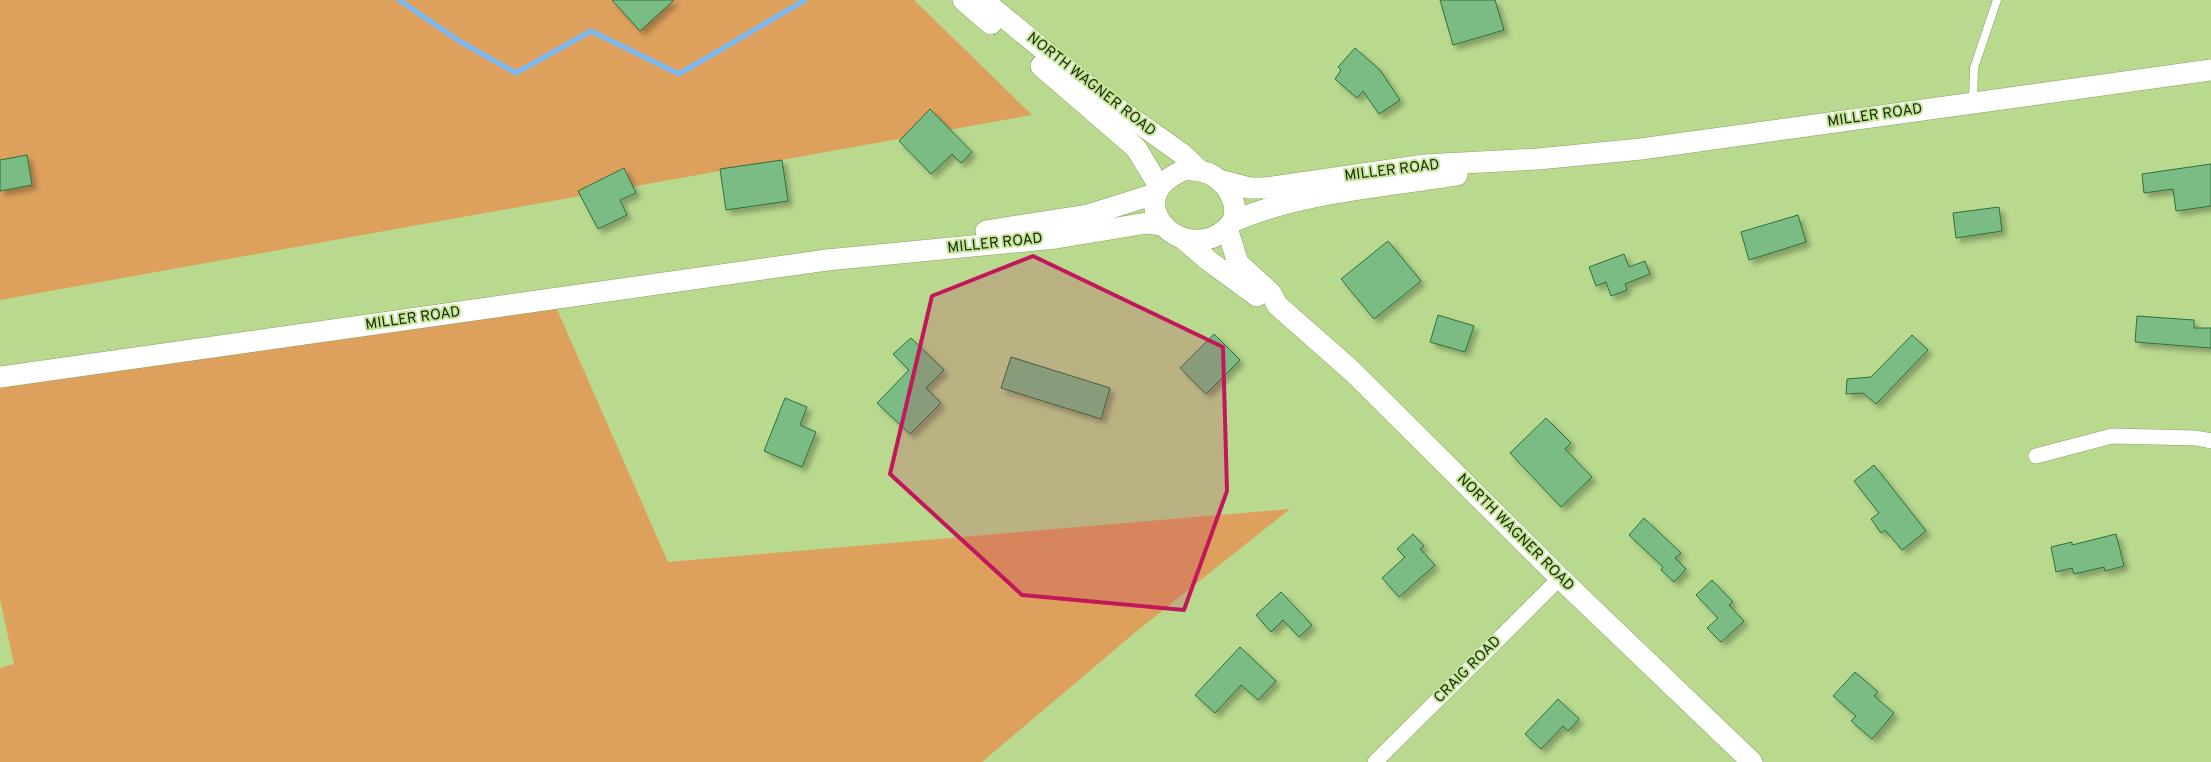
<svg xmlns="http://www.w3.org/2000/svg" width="2211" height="762" viewBox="0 0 2211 762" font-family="Overpass,sans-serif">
<defs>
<filter id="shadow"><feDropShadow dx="4.5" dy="4.5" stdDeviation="2.5" flood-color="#0004"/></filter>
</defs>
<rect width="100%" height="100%" fill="#b8d98e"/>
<g fill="#dda15d">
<polygon points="0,0 914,0 1032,115 0,300"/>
<polygon points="552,298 668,562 1290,509 1138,630 982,762 0,762 0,668 14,664 0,599 0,380"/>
</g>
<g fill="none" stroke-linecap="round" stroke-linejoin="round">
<polyline stroke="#79b9f5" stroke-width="5" points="399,0 461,42 516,73 591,31 679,74 805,0"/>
</g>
<g fill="#7abc83" stroke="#2f703c" filter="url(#shadow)">
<polygon points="612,0 674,0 640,31"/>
<polygon points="1440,0 1495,0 1504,30 1453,45"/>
<polygon points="1355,48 1380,70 1400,100 1379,114 1363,91 1357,98 1335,79 1341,70 1338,67"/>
<polygon points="930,109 972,152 961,163 952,154 931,174 899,141"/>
<polygon points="27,155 32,185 0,191 0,160"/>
<polygon points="782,160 788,201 726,210 720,169"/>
<polygon points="2211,164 2211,206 2176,211 2173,189 2144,193 2142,174"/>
<polygon points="624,168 636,193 620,200 627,215 598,229 578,191"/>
<polygon points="1999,207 2002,231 1956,238 1953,213"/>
<polygon points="1798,215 1806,242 1749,260 1741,232"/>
<polygon points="1388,241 1421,281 1374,319 1341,279"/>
<polygon points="1624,254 1629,267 1645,261 1650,274 1625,284 1627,290 1611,296 1606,282 1596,286 1589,267"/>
<polygon points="1438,315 1474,326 1465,352 1430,342"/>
<polygon points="2137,316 2194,320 2194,328 2211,328 2211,348 2135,342"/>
<polygon points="1214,334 1240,360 1206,394 1180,368"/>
<polygon points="1912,335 1928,350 1876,404 1863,393 1846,394 1847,379 1871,377"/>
<polygon points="911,338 944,370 926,388 941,403 910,434 877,403 909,370 893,354"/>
<polygon points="1011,357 1110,388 1101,419 1001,388"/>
<polygon points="785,398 807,407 800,425 816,432 802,467 764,451"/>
<polygon points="1546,418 1571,443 1565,449 1592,477 1561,507 1510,453"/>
<polygon points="1874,465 1926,531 1902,550 1885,530 1881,533 1871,519 1879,513 1854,481"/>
<polygon points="1644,518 1681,553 1675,558 1686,569 1674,582 1661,570 1663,567 1629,535"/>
<polygon points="1413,534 1424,546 1420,549 1435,565 1399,597 1382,578 1405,557 1397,549"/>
<polygon points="2116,534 2124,566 2105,571 2104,567 2074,574 2072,568 2056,572 2051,547 2072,542 2072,545"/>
<polygon points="1712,580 1733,602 1729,605 1744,621 1721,642 1707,628 1718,618 1696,595"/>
<polygon points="1281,592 1312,625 1299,637 1283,620 1271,632 1256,615"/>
<polygon points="1240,647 1276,681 1258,700 1241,685 1215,713 1195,695"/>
<polygon points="1855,672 1878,692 1874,696 1894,713 1872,739 1851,721 1856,716 1833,696"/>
<polygon points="1558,699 1579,719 1568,731 1563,726 1541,749 1525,734"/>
</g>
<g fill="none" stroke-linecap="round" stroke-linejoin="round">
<g stroke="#85a45b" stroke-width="9">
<polyline id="lane" points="1973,101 1974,68 1997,0"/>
</g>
<g stroke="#85a45b" stroke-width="16">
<g id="street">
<polyline points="2036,456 2112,436 2196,438 2211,441"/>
<polyline points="1375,762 1560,578"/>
</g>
</g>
<g stroke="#85a45b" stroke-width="22">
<g id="secondary">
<polyline points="963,0 991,24"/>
<polyline points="983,0 1096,93 1181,153 1199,170"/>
<polyline points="1041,66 1136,148 1159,186"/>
<path d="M1187 169C1195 170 1205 171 1212 175 1230 186 1245 213 1226 229 1181 268 1114 196 1187 169Z"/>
<polyline points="1219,180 1249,188 1265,188 1425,165 1538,159 1641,149 2211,70"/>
<path d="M1232 222C1300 192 1383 187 1457 175"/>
<polyline points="1227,228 1238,263 1271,293 1277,305 1352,371 1560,578 1752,762"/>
<polyline points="986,231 1088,215 1155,194"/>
<polyline points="1182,238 1209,261 1257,296"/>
<polyline points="0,377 827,260 1056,238 1147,223 1163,225"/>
</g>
</g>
<use href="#lane" stroke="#fff" stroke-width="8"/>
<use href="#street" stroke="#fff" stroke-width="15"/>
<use href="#secondary" stroke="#fff" stroke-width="21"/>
</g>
<path fill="#c2185b" fill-opacity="0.2" stroke="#c2185b" stroke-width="4" stroke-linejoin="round" d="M1033 256 1223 347 1227 491 1184 610 1022 595 890 474 932 296Z"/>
<g text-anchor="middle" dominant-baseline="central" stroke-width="4" stroke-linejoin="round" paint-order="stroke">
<g font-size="15" fill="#1b2708" stroke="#c5e69a">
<text transform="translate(1091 85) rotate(38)">NORTH WAGNER ROAD</text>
<text transform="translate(1875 116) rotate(-8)">MILLER ROAD</text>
<text transform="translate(1392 171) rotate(-7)">MILLER ROAD</text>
<text transform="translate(995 244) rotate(-6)">MILLER ROAD</text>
<text transform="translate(413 319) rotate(-8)">MILLER ROAD</text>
<text transform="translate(1515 533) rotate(45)">NORTH WAGNER ROAD</text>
<text transform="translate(1468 670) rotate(-45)">CRAIG ROAD</text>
</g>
</g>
</svg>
